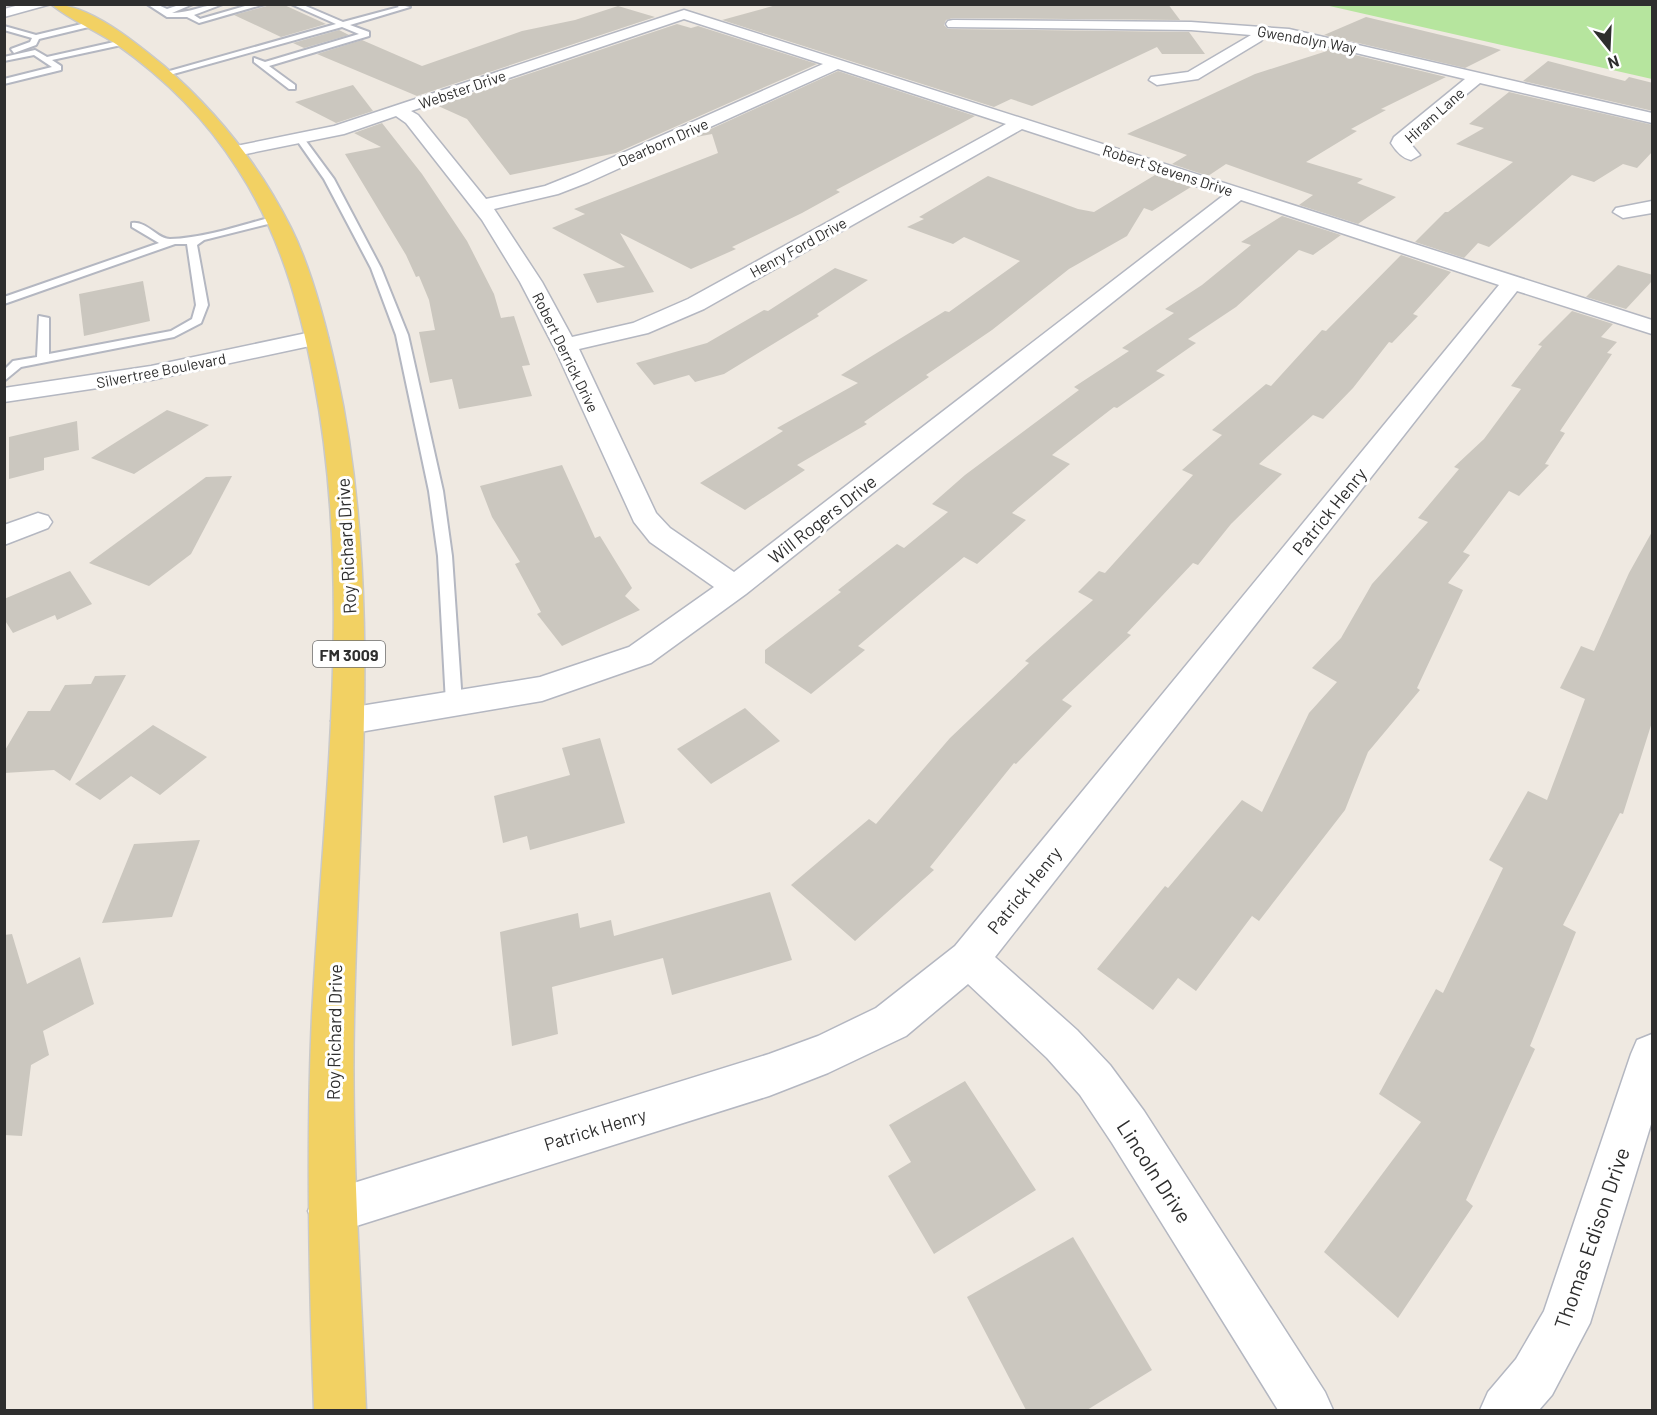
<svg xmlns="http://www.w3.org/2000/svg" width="1657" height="1415" viewBox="0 0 1657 1415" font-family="Barlow,sans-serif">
<rect width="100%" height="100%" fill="#efe9e1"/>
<polygon fill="#b6e59e" points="1325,5 1652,5 1652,79"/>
<g fill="#cbc7bf">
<polygon points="274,4 282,4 326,24 281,37 234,15"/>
<polygon points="780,4 1168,4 1180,20 953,18 946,20 944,25 948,29 1189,32 1205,54 1162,54 1157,47 1032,106 1011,99 994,107 722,20"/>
<polygon points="618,6 655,17 417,96 317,54 362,40 422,66 522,31 575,20"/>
<polygon points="1366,17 1491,47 1501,50 1465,68 1324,35"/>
<polygon points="677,24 691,28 698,26 817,64 616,153 510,175 467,119 436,105"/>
<polygon points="339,30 349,35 304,48 293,43"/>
<polygon points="1326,48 1446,77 1381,109 1386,110 1351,129 1357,131 1306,162 1363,179 1357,183 1396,197 1358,224 1299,205 1313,195 1226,164 1208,176 1172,164 1187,155 1127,134 1255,74 1327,51"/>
<polygon points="1548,61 1625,81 1629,77 1653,83 1653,111 1523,81"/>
<polygon points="838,71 975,116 836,190 840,192 802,213 732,247 736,249 691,269 620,233 654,292 597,303 583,274 625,267 552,228 585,214 574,209 718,153 712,134 691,138"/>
<polygon points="353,85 373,111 336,123 295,102"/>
<polygon points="1509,92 1653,125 1653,151 1637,168 1623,164 1594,182 1572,175 1489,247 1478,243 1464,258 1415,242 1445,212 1448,212 1513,162 1456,144 1484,128 1469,124"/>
<polygon points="382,123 422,174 467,241 494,294 501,318 514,316 530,365 522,366 532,396 459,409 452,379 430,383 419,332 435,330 429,300 419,276 416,277 406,255 345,154 381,147 354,133"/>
<polygon points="1155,175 1191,187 1152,211 1144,208 1127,236 1069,269 992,330 926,375 929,377 864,422 867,424 797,465 805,470 745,510 700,483 783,431 777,428 858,383 841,375 945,311 949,312 1020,261 964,237 953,244 907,227 924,219 919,217 988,176 1078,209 1094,212"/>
<polygon points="1282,216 1341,235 1313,255 1299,250 1236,307 1188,339 1196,343 1156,371 1165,375 1117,408 1114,407 1052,455 1070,464 1012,513 1026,520 977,564 964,557 858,646 865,650 811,694 765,663 765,650 841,592 838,590 897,544 904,548 948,512 932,504 965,475 1079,390 1074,387 1129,351 1122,348 1174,313 1165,309 1202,285 1251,245 1241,242"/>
<polygon points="1401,255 1451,272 1413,314 1418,316 1392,343 1389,342 1353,388 1323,419 1313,415 1259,464 1282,474 1231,524 1198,565 1193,563 1127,633 1131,635 1062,700 1072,706 1016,764 1014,763 930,867 934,870 855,941 791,885 869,819 876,824 950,738 1029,663 1025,661 1093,600 1078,592 1099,571 1105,573 1193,475 1182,470 1222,435 1212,430 1266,384 1271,386 1322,330 1326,331"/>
<polygon points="1618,265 1653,275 1653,280 1626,309 1586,297"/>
<polygon points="835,268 868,280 817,314 819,316 724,374 695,382 689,375 654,385 636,363 707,343 764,310 768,311"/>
<polygon points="143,281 150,321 84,336 79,294"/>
<polygon points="1572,311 1613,324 1601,337 1617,342 1607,353 1612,354 1560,431 1565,433 1545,464 1549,465 1519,496 1509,491 1463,552 1470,555 1448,583 1463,590 1417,688 1420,690 1368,752 1345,810 1259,921 1252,916 1196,991 1178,978 1153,1010 1097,969 1165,886 1168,888 1242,800 1262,812 1309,713 1337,682 1312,668 1341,638 1372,584 1428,522 1418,518 1459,469 1454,467 1484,439 1521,389 1511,386 1542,346 1538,345"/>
<polygon points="167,410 209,425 134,474 91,458"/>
<polygon points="77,421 79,450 44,458 44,470 9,479 9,437"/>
<polygon points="562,465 595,538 600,536 632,588 625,596 640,610 562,646 537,614 541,612 515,564 520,562 492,517 480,486"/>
<polygon points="232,476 191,554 149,586 89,563 206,477"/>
<polygon points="1653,530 1653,719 1623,814 1620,813 1563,925 1576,932 1530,1046 1535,1049 1466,1200 1473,1206 1398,1318 1324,1252 1421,1122 1379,1094 1436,989 1443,993 1503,868 1489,860 1528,791 1547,800 1585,699 1560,688 1581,646 1594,651 1629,573"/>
<polygon points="70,571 92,604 57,620 55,615 13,633 4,619 4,599"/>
<polygon points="126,675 70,781 54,770 4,773 4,752 28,711 50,711 65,685 91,684 95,676"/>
<polygon points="745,708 780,741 711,784 677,749"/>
<polygon points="153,725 207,757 160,795 131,776 100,800 75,784"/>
<polygon points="600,738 625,823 530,850 527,836 503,843 494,796 570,775 562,748"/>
<polygon points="200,840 172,917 102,923 134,844"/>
<polygon points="770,892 792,960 672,995 663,958 552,987 558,1034 512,1046 500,932 578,913 580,928 611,920 614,936"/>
<polygon points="12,934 27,984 80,957 94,1004 43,1031 49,1055 31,1065 22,1136 4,1135 4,935"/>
<polygon points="965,1081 1036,1190 934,1254 888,1176 911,1162 889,1125"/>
<polygon points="1073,1237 1152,1370 1087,1410 1026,1410 967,1297"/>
</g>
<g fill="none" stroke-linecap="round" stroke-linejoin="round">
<g stroke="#b4b7c1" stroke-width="4">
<g id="lane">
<path d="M147 4H156L167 9 182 4H193L172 13C190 13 205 4 223 4L194 15 200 19 252 4H265L199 23 187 17H167Z"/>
<polygon points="291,4 301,4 343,22 399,7 395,4 410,7 350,25 369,32 369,36 269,66 295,85 295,89 289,89 254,62 254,58 265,62 359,34 342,27 166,76 159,74 336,24"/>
<polygon points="94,21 97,25 39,39 36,45 14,53 11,49 30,42 32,38 4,30 4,26 36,35"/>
<polygon points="123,40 126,44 52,60 61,66 61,70 4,84 4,79 52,67 34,55 4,61 4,57 35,50 47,57"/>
<polygon points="297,137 303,137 334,179 381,268 408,335 443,491 452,556 462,703 454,709 446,703 438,556 429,491 396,335 371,268 324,179 296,139"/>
<path d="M276 216 281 219 280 221 204 240 197 245 208 305 201 323 174 337 21 367 4 381V370L13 361 37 357 39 316 49 318V354L171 331 192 319 196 305 187 244H175L4 304V297L159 243 132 227V223C147 221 157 239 170 239 205 238 241 225 276 216Z"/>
</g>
</g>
<g stroke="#b4b7c1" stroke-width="3">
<g id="street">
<path d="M684 10 1652 320V334L1517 291 995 957 1077 1030 1110 1065 1144 1111 1325 1392 1333 1410H1278L1112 1143 1080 1095 1047 1058 968 984 906 1036 828 1073 769 1096 331 1234 315 1227 308 1211 315 1195 769 1054 818 1036 876 1008 955 946 1499 285 1241 200 746 594 651 663 542 701 348 734 336 730 331 721 336 712 348 708 540 677 629 647 714 587 650 542 634 522 556 351 520 282 482 220 406 123 396 116 344 134 236 156 227 151 236 146 334 126ZM684 19 823 64 575 174 545 186 486 199 418 115 411 111ZM838 69 1006 124 688 299 633 323 572 337 542 282 494 209 558 194 589 182ZM1022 129 1224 195 734 572 670 528 656 513 579 349 648 333 704 309Z"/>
<path d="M953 20 1191 22 1289 29 1652 113V123L1480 83 1411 140 1409 142 1420 155 1411 160C1402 158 1396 151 1391 143L1394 137 1465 79 1289 37 1265 36 1261 41 1198 79 1157 85 1149 80 1151 77 1188 72 1251 35 1191 30 948 27 946 24 948 21Z"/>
<polygon points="1652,201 1652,213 1623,218 1613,212 1616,208"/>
<polygon points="316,331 324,333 328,338 324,343 151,380 4,402 4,388 151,366"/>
<polygon points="38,513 48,516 52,522 48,528 4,545 4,525"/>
<polygon points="1652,1034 1652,1121 1590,1323 1552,1395 1539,1410 1480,1410 1488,1392 1516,1359 1544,1311 1631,1054 1637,1040"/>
</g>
</g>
<g stroke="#b4b7c1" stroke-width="3">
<polygon id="secondary" points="23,4 51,4 4,17 4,9"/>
</g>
<g stroke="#c9c9c9" stroke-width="3">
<path id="primary" d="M51 4C89 4 135 42 164 66 216 111 260 166 291 228 312 270 327 329 337 375 383 587 358 803 354 1019 351 1150 361 1280 366 1410H314C309 1279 306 1147 312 1016 323 804 354 590 314 380 300 305 279 232 237 168 206 119 163 77 116 44 95 30 70 20 51 4Z"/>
</g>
<use href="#lane" fill="#fff" fill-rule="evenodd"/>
<use href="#street" fill="#fff" fill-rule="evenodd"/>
<use href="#secondary" fill="#fff" fill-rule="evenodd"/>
<use href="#primary" fill="#f2d163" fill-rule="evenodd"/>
</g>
<g text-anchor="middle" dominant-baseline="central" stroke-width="6" stroke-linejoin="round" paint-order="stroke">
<g font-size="15" fill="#2e2e2e" stroke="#fff">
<text transform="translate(1307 39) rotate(10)">Gwendolyn Way</text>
<text transform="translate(462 89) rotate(-19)">Webster Drive</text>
<text transform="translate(1434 115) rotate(-42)">Hiram Lane</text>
<text transform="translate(663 142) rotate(-24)">Dearborn Drive</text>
<text transform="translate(1168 170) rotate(18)">Robert Stevens Drive</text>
<text transform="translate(798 247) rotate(-29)">Henry Ford Drive</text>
<text transform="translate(566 352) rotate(64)">Robert Derrick Drive</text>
<text transform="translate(161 370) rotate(-11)">Silvertree Boulevard</text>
</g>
<rect fill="#fff" stroke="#6d6d6d" stroke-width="1.5" x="313" y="641" width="72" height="26" rx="4.5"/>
<g font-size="16" font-weight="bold" fill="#2e2e2e">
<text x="349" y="654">FM 3009</text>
</g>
<g font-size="18" fill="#2e2e2e" stroke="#fff">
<text transform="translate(1329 511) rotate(-51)">Patrick Henry</text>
<text transform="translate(822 519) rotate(-38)">Will Rogers Drive</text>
<text transform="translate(346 546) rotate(-93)">Roy Richard Drive</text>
<text transform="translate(1024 890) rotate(-51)">Patrick Henry</text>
<text transform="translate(334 1032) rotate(-89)">Roy Richard Drive</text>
<text transform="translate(595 1129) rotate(-17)">Patrick Henry</text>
</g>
<g font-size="21" fill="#2e2e2e" stroke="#fff">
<text transform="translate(1155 1171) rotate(57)">Lincoln Drive</text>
<text transform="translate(1591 1238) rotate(-71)">Thomas Edison Drive</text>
</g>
</g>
<rect width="1657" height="1415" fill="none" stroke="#2e2e2e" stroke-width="12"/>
<g transform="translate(1609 48) rotate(162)" stroke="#ffffff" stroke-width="4.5" paint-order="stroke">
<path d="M0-4.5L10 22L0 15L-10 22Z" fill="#2e2e2e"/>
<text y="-9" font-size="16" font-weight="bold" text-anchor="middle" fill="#2e2e2e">N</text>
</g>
</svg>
